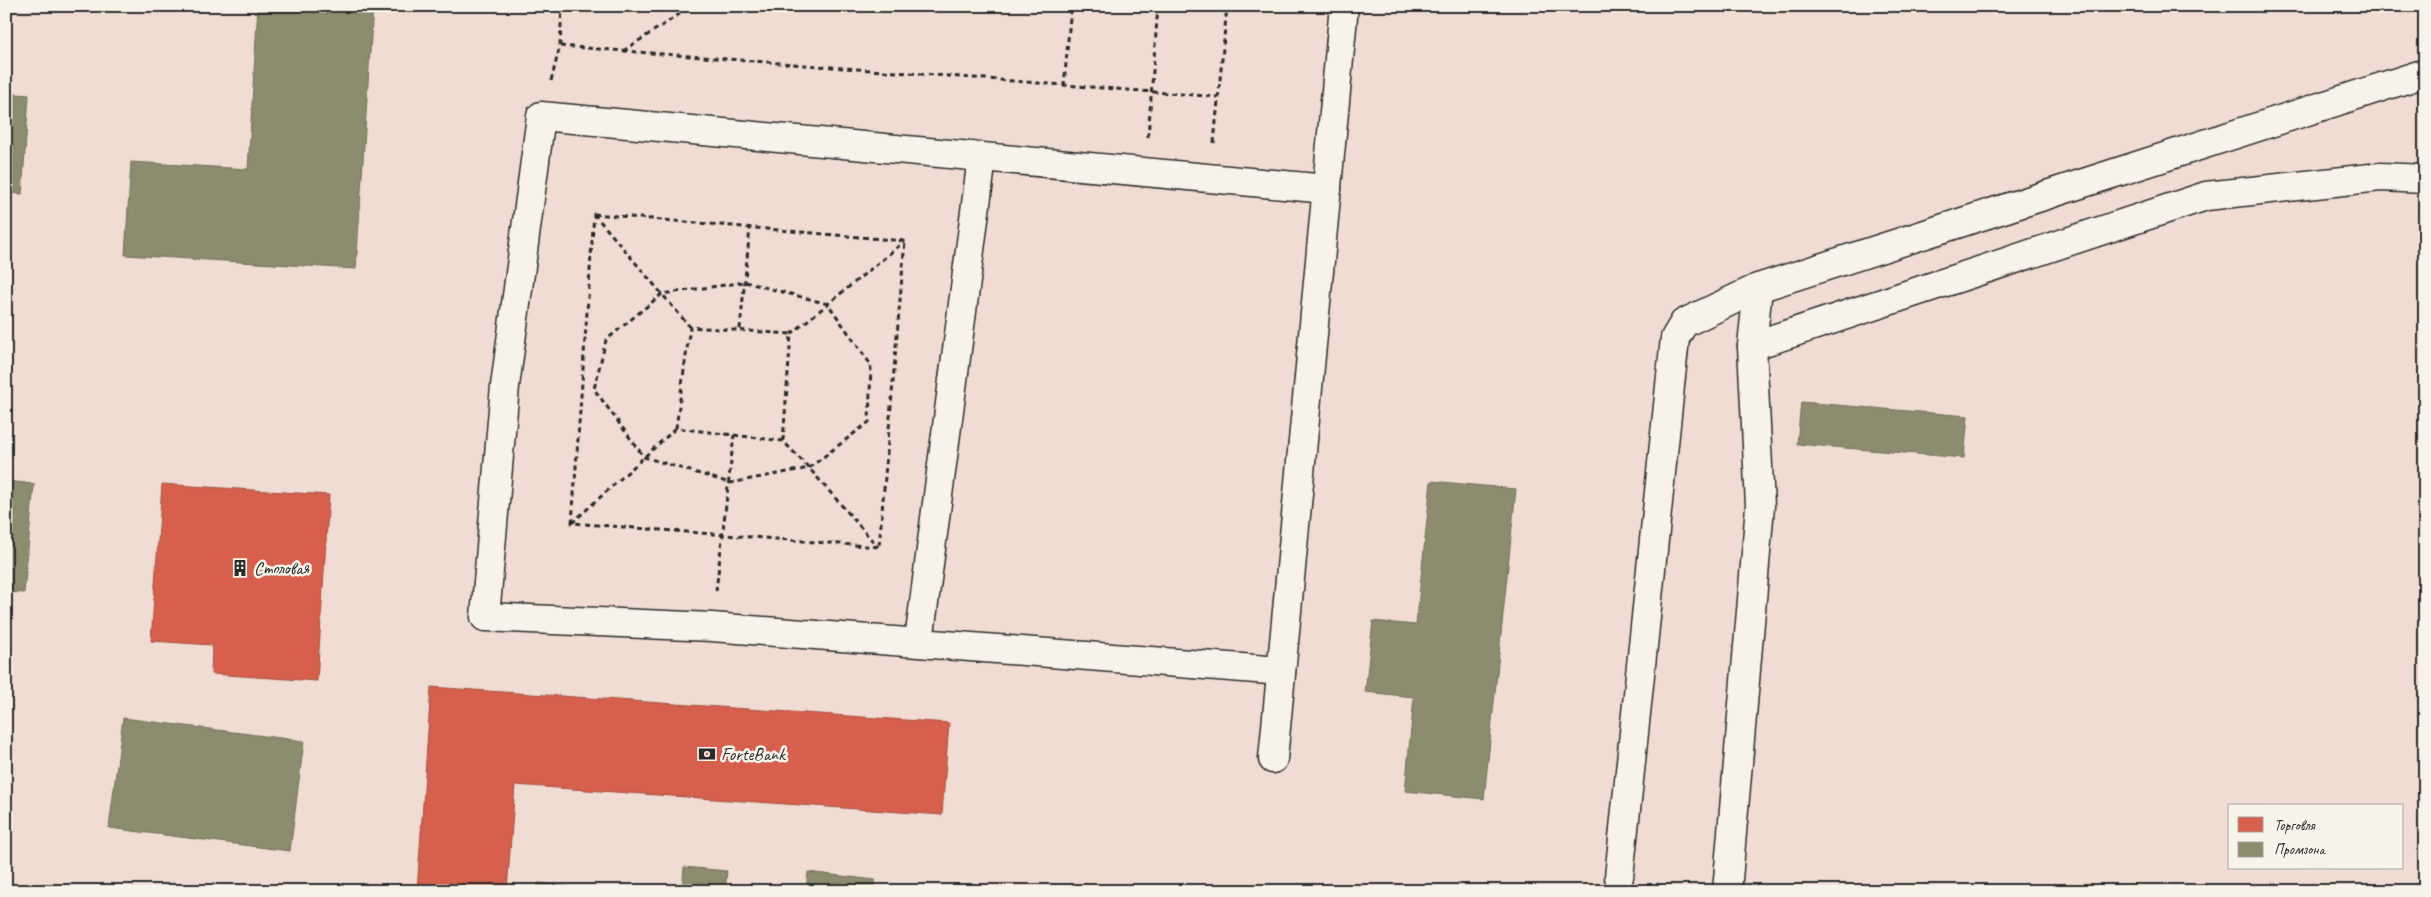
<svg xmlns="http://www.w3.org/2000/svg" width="2431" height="897" viewBox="0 0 2431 897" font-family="Caveat,sans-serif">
<rect width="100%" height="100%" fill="#f7f3e8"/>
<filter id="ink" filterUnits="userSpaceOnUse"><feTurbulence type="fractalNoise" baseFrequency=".02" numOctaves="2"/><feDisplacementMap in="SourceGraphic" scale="10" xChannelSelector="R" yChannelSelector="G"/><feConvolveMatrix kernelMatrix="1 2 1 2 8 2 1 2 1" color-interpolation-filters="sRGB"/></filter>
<g filter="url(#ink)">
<path fill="#f0dcd3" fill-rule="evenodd" d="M6 6H2425V891H6ZM2230 806H2402V868H2230Z"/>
<g fill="#d6604d" stroke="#a35043">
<polygon points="162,484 329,495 317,681 211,674 212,645 151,641"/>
<polygon points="431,687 949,723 942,815 515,785 507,891 417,891"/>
</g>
<g fill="#8c8c6e" stroke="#6f6f5a">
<polygon points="258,6 373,6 356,269 125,255 131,162 248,169"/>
<polygon points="6,93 29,95 22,194 6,193"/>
<polygon points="1801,402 1968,416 1964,458 1797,444"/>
<polygon points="6,481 34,484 24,593 6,592"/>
<polygon points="1431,481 1516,489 1484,799 1405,791 1414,697 1365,692 1373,621 1416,625"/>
<polygon points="123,718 304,741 290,851 109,828"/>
<polygon points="684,867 727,871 725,891 682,891"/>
<polygon points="808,872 875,880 874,891 806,891"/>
<polygon points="538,883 608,891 537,891"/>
</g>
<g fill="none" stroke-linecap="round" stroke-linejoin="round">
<g stroke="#2b2b2b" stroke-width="31">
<g id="minor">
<polyline points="1752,346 2206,196 2380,177 2425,179"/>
<polyline points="919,641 982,158"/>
<polyline points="1281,671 712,627 485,617 505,386 541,116 1327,189"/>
<polyline points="1273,759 1344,6"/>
<polyline points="1619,877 1675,338 1684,323 1758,288"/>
<polyline points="1727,891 1760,506 1752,346 1758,288 2425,73"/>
</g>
</g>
<g stroke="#2b2b2b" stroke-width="3" stroke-dasharray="5 4" stroke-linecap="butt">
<polyline points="560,46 1219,97"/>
<polyline points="623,51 692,6"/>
<polyline points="551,81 560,46 562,6"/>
<polyline points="1064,86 1071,6"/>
<polyline points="1148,137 1158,6"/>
<polyline points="1214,143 1227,6"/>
<polygon points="594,214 905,241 879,547 572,523"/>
<polyline points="594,214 690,327"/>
<polygon points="745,282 828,304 871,365 869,422 809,468 730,483 644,457 594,389 606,340 662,294"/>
<polyline points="740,329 750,228"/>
<polyline points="791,334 905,241"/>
<polyline points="783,441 791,334 690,327 676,428 783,441 809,468 878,547"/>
<polyline points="572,523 676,428"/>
<polyline points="716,591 734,435"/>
</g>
<use href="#minor" stroke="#f7f3e8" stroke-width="28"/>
</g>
</g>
<defs>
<g id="building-bare" transform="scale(1.35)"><path d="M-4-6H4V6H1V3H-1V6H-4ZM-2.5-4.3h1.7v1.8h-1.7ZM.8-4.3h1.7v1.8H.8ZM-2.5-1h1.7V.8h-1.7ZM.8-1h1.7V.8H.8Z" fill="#2b2b2b" stroke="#f7f3e8" stroke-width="2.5" paint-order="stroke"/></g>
<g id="bank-bare" transform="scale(1.35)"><path d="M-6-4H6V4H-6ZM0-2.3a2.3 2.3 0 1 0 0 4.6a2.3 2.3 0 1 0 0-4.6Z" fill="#2b2b2b" stroke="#f7f3e8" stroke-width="2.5" paint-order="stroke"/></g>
</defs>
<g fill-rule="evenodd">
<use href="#building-bare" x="240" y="568"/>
<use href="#bank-bare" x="707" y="754"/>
</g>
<g text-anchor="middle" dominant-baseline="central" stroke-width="5" stroke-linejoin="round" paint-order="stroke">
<g font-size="18" fill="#2b2b2b" stroke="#f7f3e8" text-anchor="start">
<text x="254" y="568">Столовая</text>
<text x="721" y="754">ForteBank</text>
</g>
</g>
<rect width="2431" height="897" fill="none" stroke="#f7f3e8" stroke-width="25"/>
<rect x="12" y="12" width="2406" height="872" fill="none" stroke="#2b2b2b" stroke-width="2" filter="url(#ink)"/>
<rect x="2228" y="804" width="175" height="65" fill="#f7f3e8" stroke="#a5a39c"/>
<rect x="2238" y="817" width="25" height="15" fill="#d6604d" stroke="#a5a39c"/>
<text x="2274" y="830" font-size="15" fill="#2b2b2b">Торговля</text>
<rect x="2238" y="842" width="25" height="15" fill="#8c8c6e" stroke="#a5a39c"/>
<text x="2274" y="854" font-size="15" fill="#2b2b2b">Промзона</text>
</svg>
